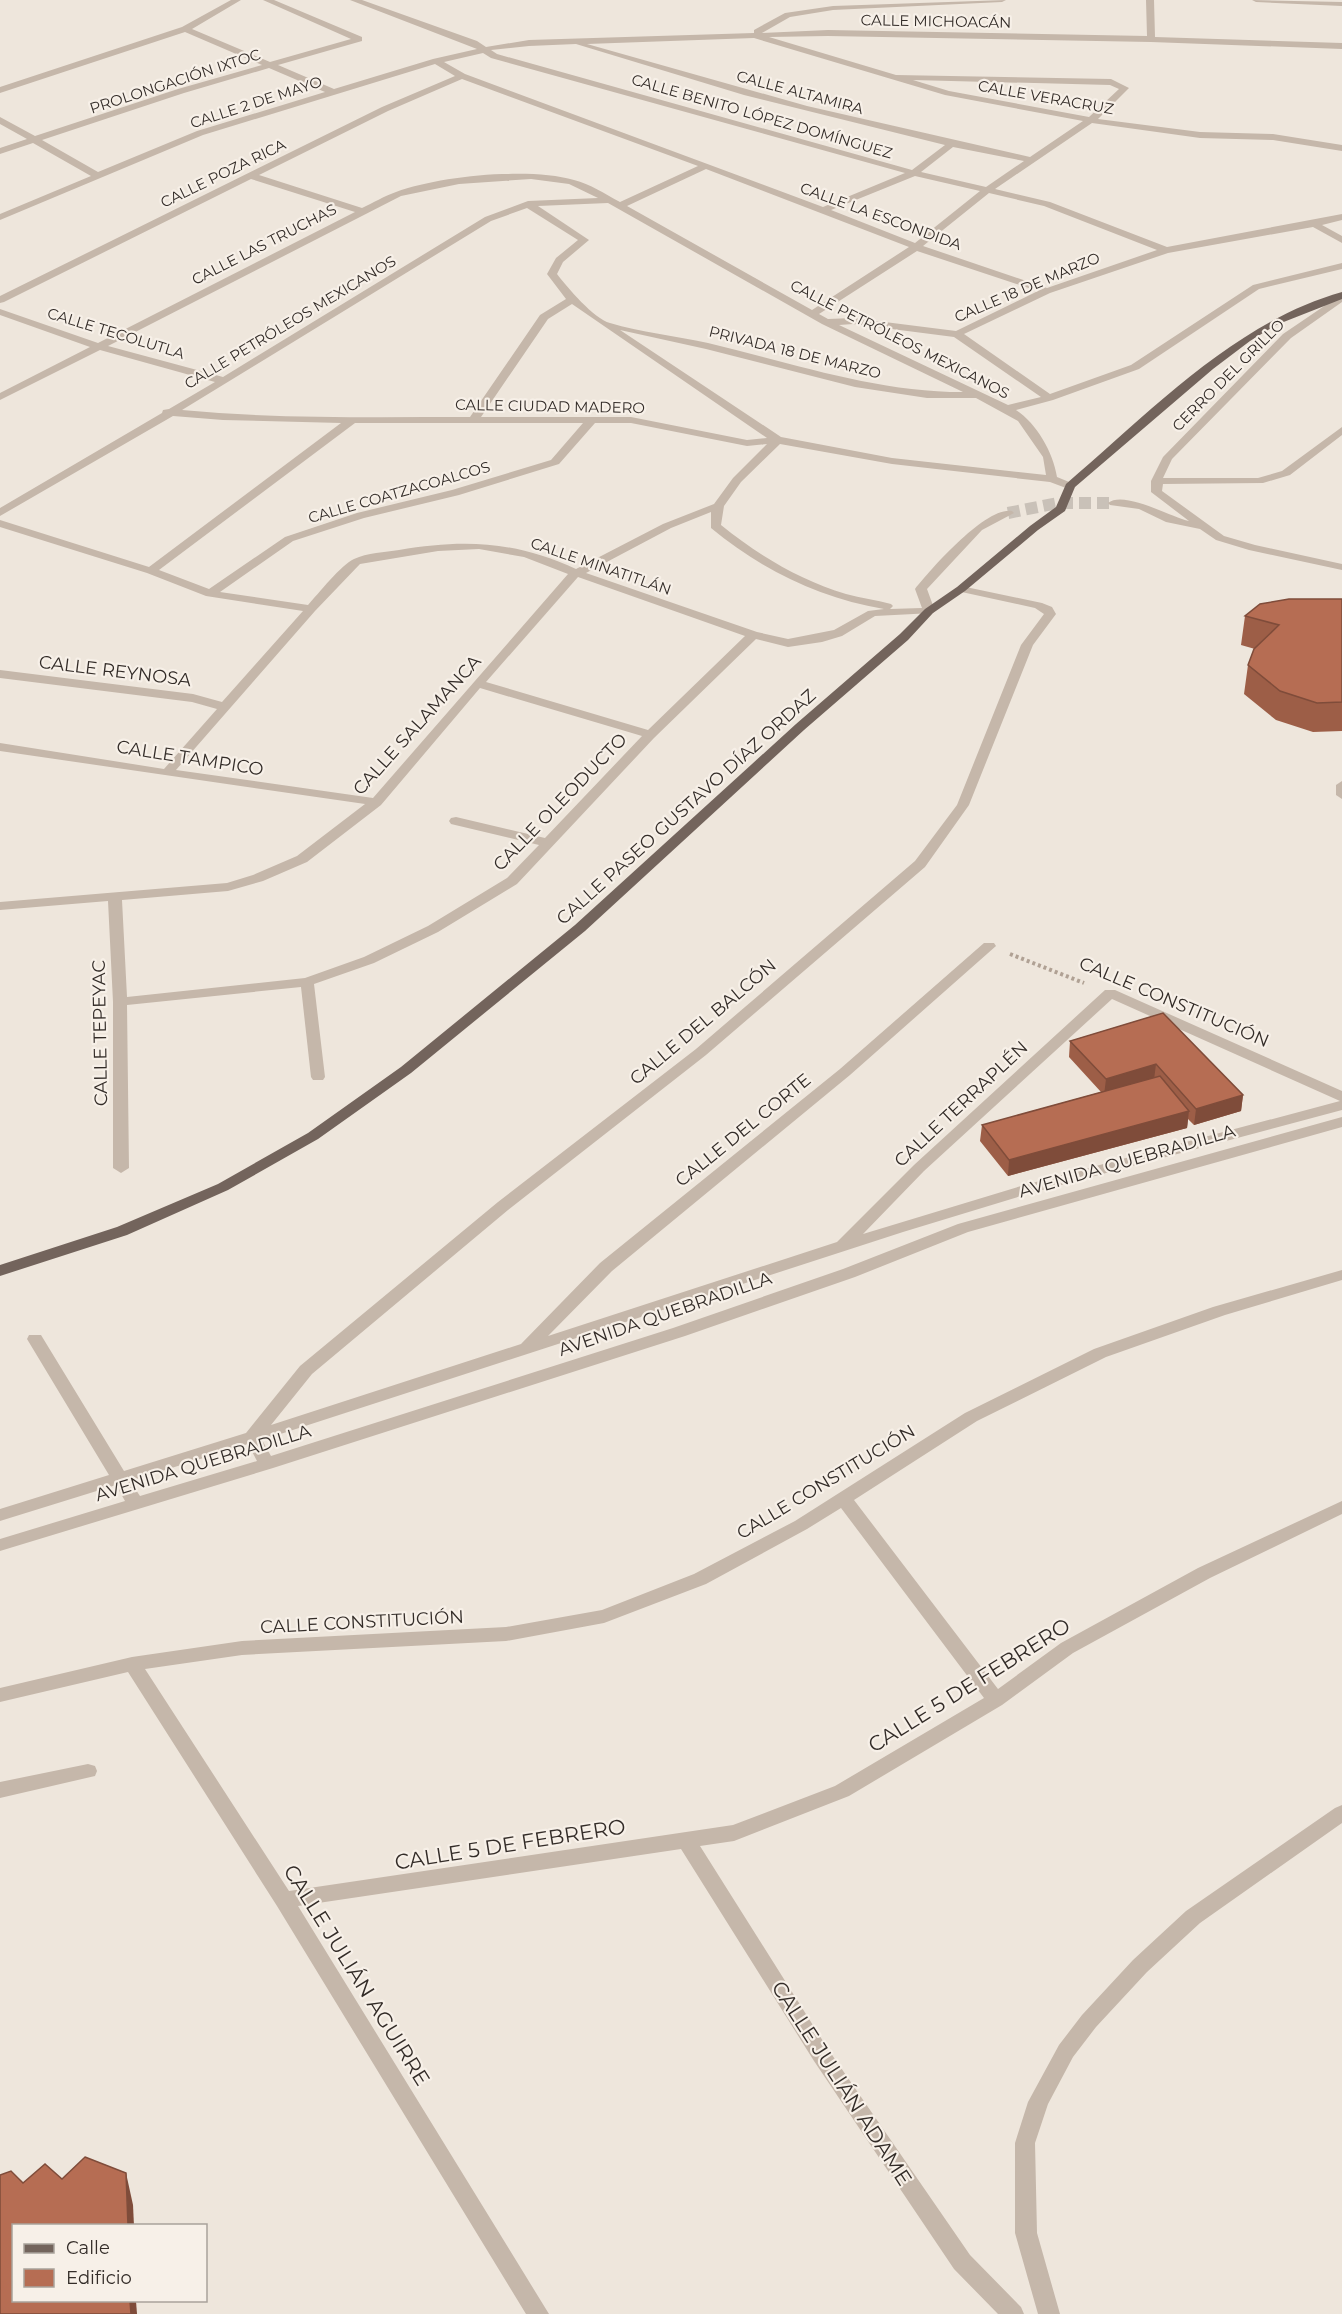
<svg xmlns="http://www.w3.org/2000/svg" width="1342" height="2314" viewBox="0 0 1342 2314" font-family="Montserrat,sans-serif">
<rect width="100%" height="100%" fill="#eee6dc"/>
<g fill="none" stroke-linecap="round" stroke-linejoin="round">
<polyline stroke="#c9c1b8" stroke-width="12" stroke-dasharray="12 6" stroke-linecap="butt" points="1008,513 1058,503 1114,503"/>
<polyline stroke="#b0a194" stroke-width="4" stroke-dasharray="3 3" stroke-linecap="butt" points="1010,954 1084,983"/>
<g fill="#c5b7aa" fill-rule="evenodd">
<path d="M231 0H241L192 29 270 62 351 39 263 0H274L362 37V41L278 65 334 89 433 59 477 49 350 0H362L477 41 486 47 529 40 754 33V30L785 13 833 6 1006 0 1002 2 833 10 790 17 762 33 828 30 1147 36 1146 0H1154L1155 37 1342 43V49L1151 42 828 36 769 37 896 75 1111 79 1129 88 1098 119 1200 132 1273 134 1342 145V151L1273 140 1200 138 1092 123 995 189 1050 202 1167 247 1342 214V220L1322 225 1342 236V243L1313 227 1168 253 1050 293 964 334 1050 394 1131 365 1253 285 1342 263V269L1259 289 1139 369 1053 400 1016 410C1037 424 1053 452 1057 477L1074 484V488H1066L1050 482 892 464 780 444 741 482 724 506 721 525C758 555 800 580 846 594 861 598 876 600 891 604L893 606 890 609 922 608 915 589C931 569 986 506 1012 511L1014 513 982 530 927 589 935 611 933 613 875 616 842 636 822 642 788 647 756 639 654 738 517 884 438 932 374 963 314 984 325 1077 323 1080H313L311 1077 301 987 127 1005 129 1168 121 1173 113 1168V1002L108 901 0 910V902L227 883 253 875 297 856 365 804 0 751V743L164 769 217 709 192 702 0 678V670L193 694 222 702 303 611 206 596 147 573 0 527V520L149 567 341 423 223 420 173 416 0 516V508L162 413 163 410 169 409 215 382 100 350 0 400V393L90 347 0 315V309L98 343 355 212 251 179 4 302 0 303V296L382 107 455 76 435 64 203 135 0 220V214L91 176 33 143 0 154V148L27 139 0 124V117L35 136 178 89 262 65 185 32 0 93V87L182 27ZM754 38 945 95 1083 121 1030 157 807 106 587 44ZM576 44 744 95 945 145 912 170 497 54 491 50 529 46ZM483 53 491 58 905 173 823 207 465 74 444 62ZM269 68 325 92 197 131 98 172 42 140 184 93ZM462 79 698 166 620 202C605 194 590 184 574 180 529 167 440 176 396 192 384 196 373 203 362 208L259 175 388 111ZM913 80 1110 85 1119 89 1089 117 949 91ZM953 147 1024 161 986 187 921 172ZM706 169 909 247 812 310 627 206ZM915 176 980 191 915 243 831 210ZM531 179 569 184 598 198 528 201 485 217 223 377 108 346 401 196 459 184ZM989 193 1044 206 1157 250 1047 288 923 246ZM608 203 822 324 963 392C875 392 793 363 708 343 676 336 640 332 610 323 594 319 567 287 557 274L563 262 589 240 538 206ZM527 208 578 240 556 258 547 274 566 299 540 315 470 417C374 417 278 419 182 410L491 221ZM917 251 1038 291 956 331 853 318 828 319 819 314ZM572 304 767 438 747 440 631 417H481L548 319ZM853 324 954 337 1041 397 1008 405 839 325ZM620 330 706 349 855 387 927 398H976L1018 421 1043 457 1046 475 892 458 781 437ZM355 423H583L551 460 452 490 357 513 285 537 209 589 159 570ZM595 423H631L747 446 767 444 733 478 714 504 663 524 576 569C515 541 464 539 399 550 385 552 367 553 354 559 342 564 318 594 308 605L220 592 293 541 364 518 459 495 559 464ZM711 512V528C762 570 819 598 884 609L868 611 834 630 788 639 757 632 586 573 671 528ZM479 549 524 557 568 574 373 798 176 770 315 611 360 564 438 551ZM578 577 745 636 648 730 486 682ZM480 688 642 736 545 838 456 817 451 818 449 821 451 824 539 845 507 878 428 926 364 957 305 978 127 997 122 900 228 891 263 881 307 862 381 805Z"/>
<polygon points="1252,0 1342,2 1342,6 1256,2"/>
<path d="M1342 294V302L1291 338 1172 459 1163 478H1258L1282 471 1342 427V435L1290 475 1263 483 1163 484 1162 491 1224 536 1255 545 1342 564V570L1249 550 1216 540 1200 529 1166 522 1139 509 1110 505 1108 503C1124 490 1170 517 1189 521L1151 492V481L1163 457 1283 334Z"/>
<path d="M961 586 1042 603 1052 607 1056 614 1033 645 969 805 925 867 706 1055 508 1210 312 1374 271 1425 521 1344 600 1263 840 1069 984 943H994L996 946 850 1075 612 1271 548 1336 837 1242 914 1165 1105 990H1115L1342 1091V1110L1031 1193 903 1232 262 1440 271 1456 673 1328 843 1269 958 1224 1342 1117V1127L968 1232 855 1277 685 1336 273 1468 0 1551V1539L125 1501 116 1485 0 1521V1509L109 1475 27 1339 29 1335H41L124 1471 246 1433 300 1366 498 1202 696 1049 915 861 957 805 1021 645 1044 614 1035 608 957 591 955 589ZM1112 999 1340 1101 1021 1186 863 1234 924 1171ZM248 1444 257 1461 140 1496 130 1481Z"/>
<polygon points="1342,781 1342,799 1336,795 1336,785"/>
<path d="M1342 1270V1280L1225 1315 1106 1357 977 1421 854 1500 998 1689 1061 1643 1198 1568 1342 1501V1514L1210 1578 1073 1653 1002 1705 849 1796 734 1841 700 1846 828 2049 970 2255 1021 2307 1024 2314H998L954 2269 814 2061 681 1849 298 1906 549 2314H526L277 1906 128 1672 0 1702V1688L132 1657 242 1641 506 1627 602 1610 694 1574 795 1521 965 1413 1094 1349 1213 1307ZM841 1508 984 1698 835 1786 733 1825 289 1891 145 1669 242 1655 506 1641 604 1623 706 1584 807 1529Z"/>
<polygon points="88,1764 95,1766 97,1771 95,1776 0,1798 0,1782"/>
<polygon points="1342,1805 1342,1823 1200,1923 1147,1972 1096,2027 1073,2057 1048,2104 1035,2143 1037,2233 1060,2314 1038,2314 1015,2233 1015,2143 1028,2102 1059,2045 1082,2015 1133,1960 1186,1911 1335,1808"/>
</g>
<path fill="#73645c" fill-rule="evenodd" d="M1342 292V299L1276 325 1250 341 1213 369 1075 487 1065 511 1038 530 965 591 933 613 908 640 804 730 585 931 411 1073 318 1139 228 1190 127 1235 0 1276V1265L117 1227 218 1184 308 1133 401 1067 575 925 796 724 900 634 925 609 957 587 1030 526 1056 507 1066 484C1149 413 1235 322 1342 292Z"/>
</g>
<g fill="#9d5e47">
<polygon points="1342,599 1342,731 1313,732 1276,720 1244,694 1248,665 1255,649 1241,645 1245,616"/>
<polygon points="1163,1013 1243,1095 1241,1111 1194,1125 1188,1119 1187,1128 1008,1176 980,1141 982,1125 1101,1092 1069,1057 1070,1041"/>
</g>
<g fill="#7f4c3a">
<polygon points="1156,1064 1154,1080 1104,1095 1106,1079"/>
<polygon points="1243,1095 1241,1111 1194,1125 1196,1109"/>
<polygon points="1189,1111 1187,1128 1008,1176 1009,1160"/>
<polygon points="126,2173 133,2205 134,2226 128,2226"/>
<polygon points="130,2301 136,2301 137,2314 131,2314"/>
</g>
<g fill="#b66d53" stroke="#7f4c3a" stroke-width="1.5">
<polygon points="1289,599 1342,599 1342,702 1317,703 1280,691 1248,665 1254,649 1279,625 1245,616 1260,604"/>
<polygon points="1163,1013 1243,1095 1196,1109 1156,1064 1106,1079 1070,1041"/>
<polygon points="1160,1076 1189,1111 1009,1160 982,1125"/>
<polygon points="85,2157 126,2173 128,2226 14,2226 14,2301 130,2301 131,2314 0,2314 0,2175 11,2171 23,2183 45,2164 62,2179"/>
</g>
<g text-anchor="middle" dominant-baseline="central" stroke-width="4.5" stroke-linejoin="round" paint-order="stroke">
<g font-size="15" fill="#332c28" stroke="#f7f0e8">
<text transform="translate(936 21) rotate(1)">CALLE MICHOACÁN</text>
<text transform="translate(175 81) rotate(-18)">PROLONGACIÓN IXTOC</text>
<text transform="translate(800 92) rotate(15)">CALLE ALTAMIRA</text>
<text transform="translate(1046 97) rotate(10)">CALLE VERACRUZ</text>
<text transform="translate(256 102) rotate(-18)">CALLE 2 DE MAYO</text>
<text transform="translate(762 116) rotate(16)">CALLE BENITO LÓPEZ DOMÍNGUEZ</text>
<text transform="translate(223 173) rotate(-26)">CALLE POZA RICA</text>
<text transform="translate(881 216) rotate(20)">CALLE LA ESCONDIDA</text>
<text transform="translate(264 244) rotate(-27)">CALLE LAS TRUCHAS</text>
<text transform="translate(1027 287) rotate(-23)">CALLE 18 DE MARZO</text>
<text transform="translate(290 322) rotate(-31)">CALLE PETRÓLEOS MEXICANOS</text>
<text transform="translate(116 333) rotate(17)">CALLE TECOLUTLA</text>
<text transform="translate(900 339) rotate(27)">CALLE PETRÓLEOS MEXICANOS</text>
<text transform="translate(795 352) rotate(14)">PRIVADA 18 DE MARZO</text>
<text transform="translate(1228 375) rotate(-45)">CERRO DEL GRILLO</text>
<text transform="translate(550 406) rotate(1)">CALLE CIUDAD MADERO</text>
<text transform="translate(399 492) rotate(-16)">CALLE COATZACOALCOS</text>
<text transform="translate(601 566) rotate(19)">CALLE MINATITLÁN</text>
</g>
<g font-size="18" fill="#332c28" stroke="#f7f0e8">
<text transform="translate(115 671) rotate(7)">CALLE REYNOSA</text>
<text transform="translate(417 725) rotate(-48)">CALLE SALAMANCA</text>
<text transform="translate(190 758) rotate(9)">CALLE TAMPICO</text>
<text transform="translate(560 802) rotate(-46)">CALLE OLEODUCTO</text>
<text transform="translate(686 807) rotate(-42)">CALLE PASEO GUSTAVO DÍAZ ORDAZ</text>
<text transform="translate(1174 1002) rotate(23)">CALLE CONSTITUCIÓN</text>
<text transform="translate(703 1022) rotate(-40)">CALLE DEL BALCÓN</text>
<text transform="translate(100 1033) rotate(-91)">CALLE TEPEYAC</text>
<text transform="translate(961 1104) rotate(-43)">CALLE TERRAPLÉN</text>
<text transform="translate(743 1130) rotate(-39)">CALLE DEL CORTE</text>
<text transform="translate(1127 1161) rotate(-16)">AVENIDA QUEBRADILLA</text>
<text transform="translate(665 1314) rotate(-19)">AVENIDA QUEBRADILLA</text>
<text transform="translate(203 1463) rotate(-17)">AVENIDA QUEBRADILLA</text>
<text transform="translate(826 1482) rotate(-31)">CALLE CONSTITUCIÓN</text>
<text transform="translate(362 1622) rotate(-3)">CALLE CONSTITUCIÓN</text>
</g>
<g font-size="21" fill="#332c28" stroke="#f7f0e8">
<text transform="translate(969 1685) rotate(-32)">CALLE 5 DE FEBRERO</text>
<text transform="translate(510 1844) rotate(-9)">CALLE 5 DE FEBRERO</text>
<text transform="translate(357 1975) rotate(58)">CALLE JULIÁN AGUIRRE</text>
<text transform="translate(842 2083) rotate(57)">CALLE JULIÁN ADAME</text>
</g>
</g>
<rect x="12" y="2224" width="195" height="78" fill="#f7f0e8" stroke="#a9a29b" stroke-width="1.5"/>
<rect x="24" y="2244" width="30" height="9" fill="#73645c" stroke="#a9a29b" stroke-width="1.5"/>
<text x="66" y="2254" font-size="18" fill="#332c28">Calle</text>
<rect x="24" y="2269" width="30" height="18" fill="#b66d53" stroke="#a9a29b" stroke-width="1.5"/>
<text x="66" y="2284" font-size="18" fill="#332c28">Edificio</text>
</svg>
